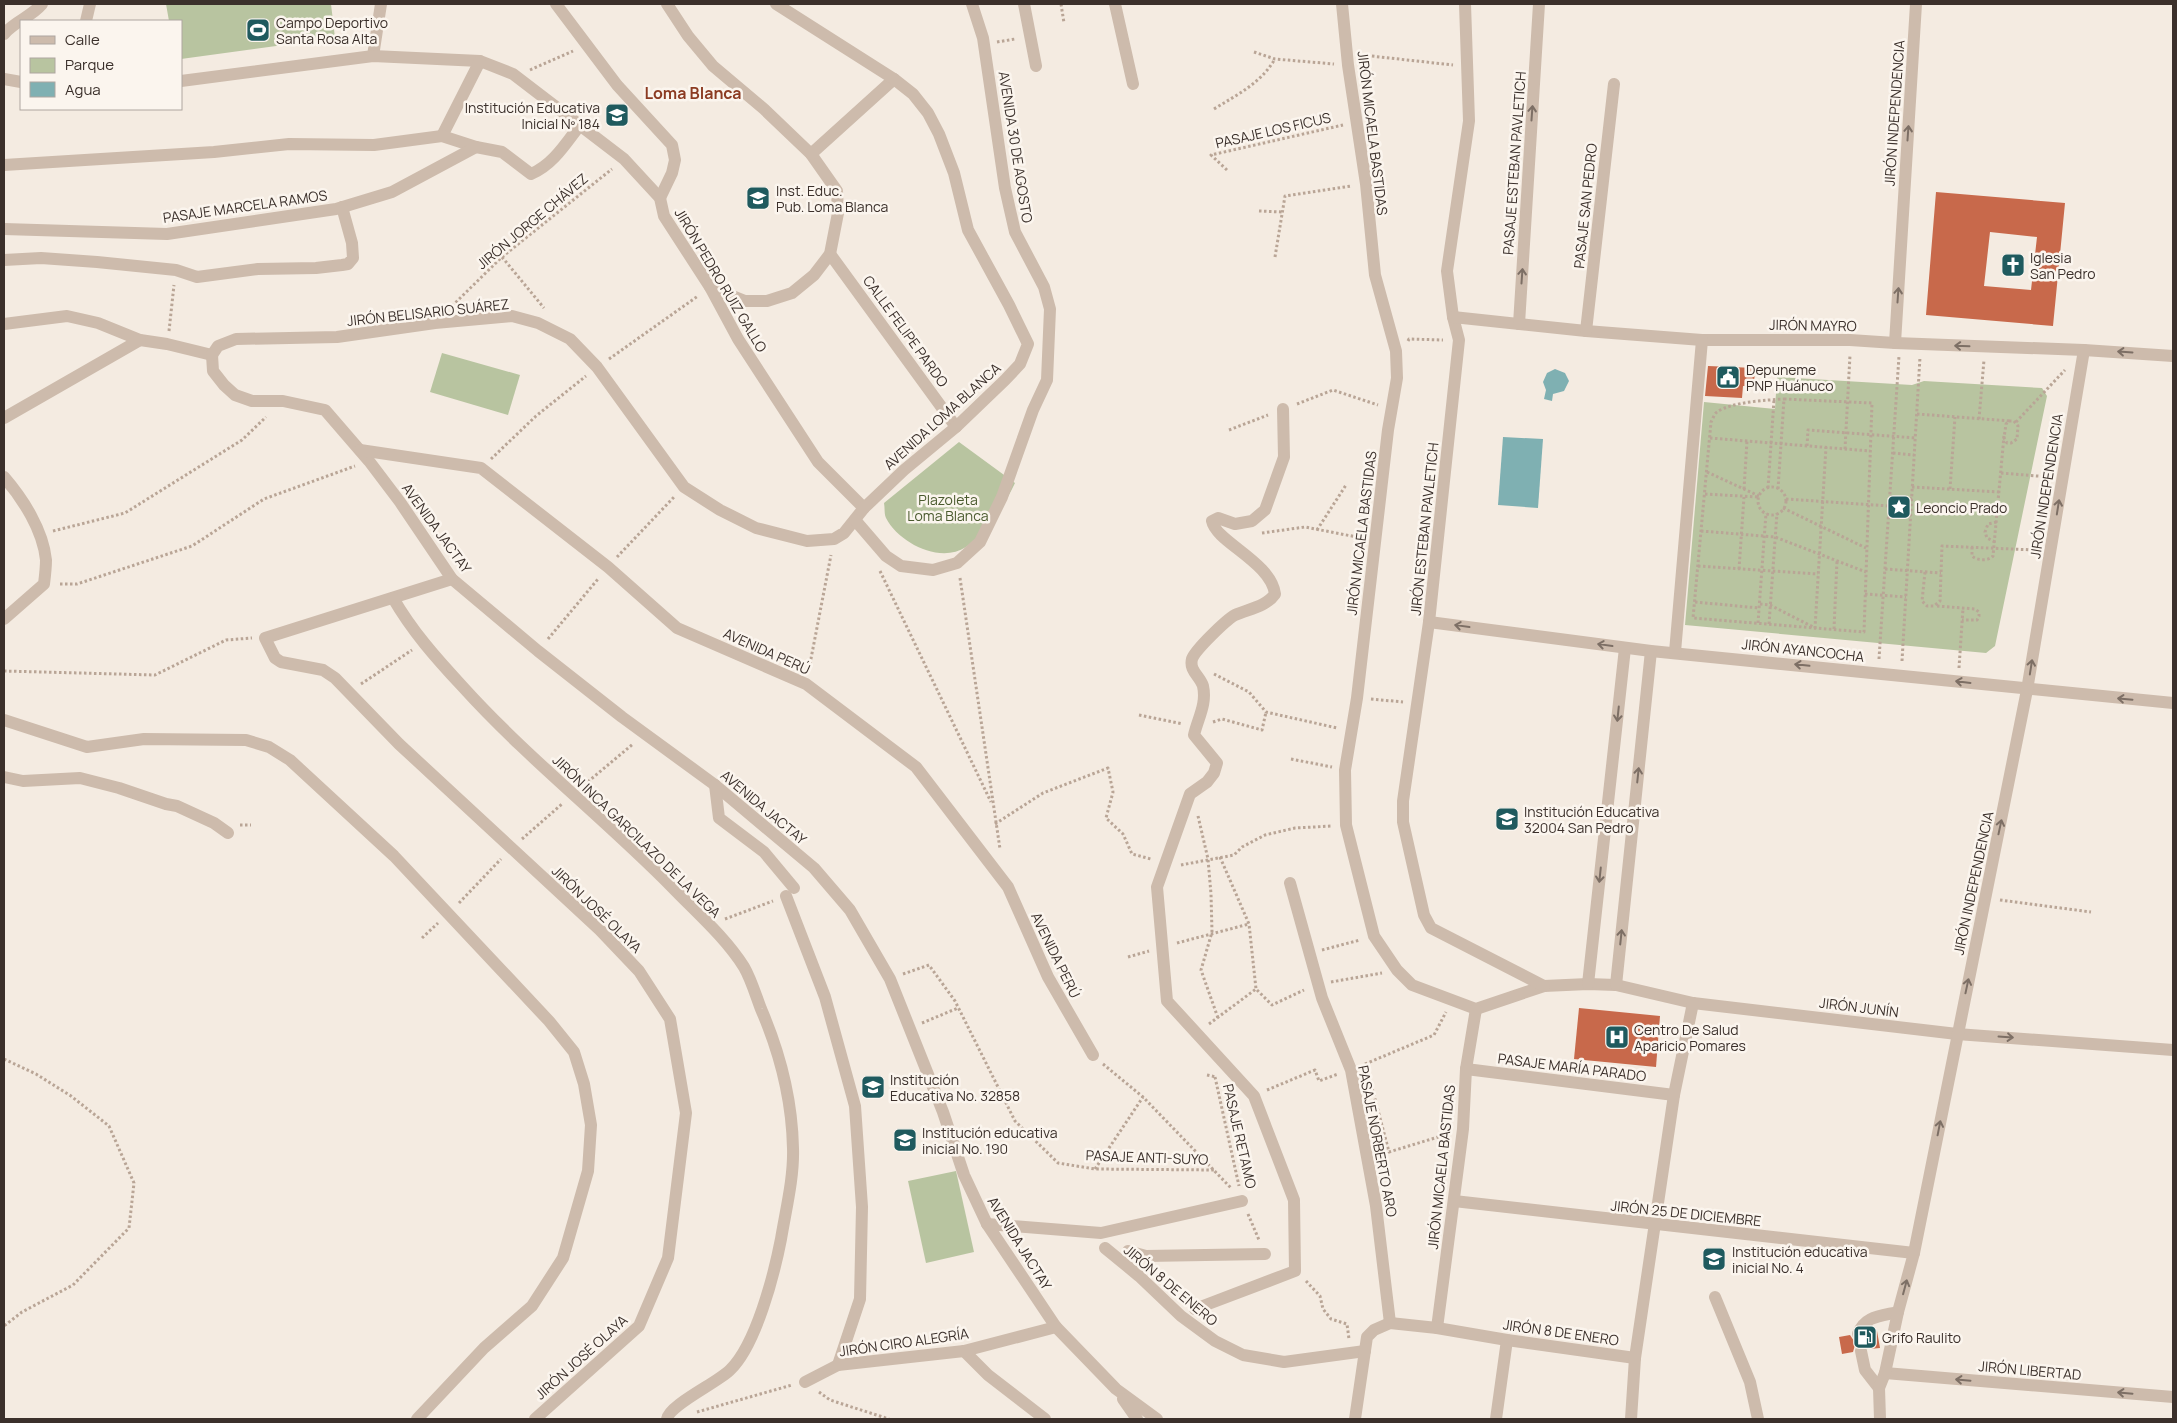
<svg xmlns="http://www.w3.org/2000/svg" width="2177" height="1423" viewBox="0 0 2177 1423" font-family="Manrope,sans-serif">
<rect width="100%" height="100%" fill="#f4ebe1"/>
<g fill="#b8c4a0">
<polygon points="166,4 331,4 335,38 181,59 181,21 169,21"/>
<polygon points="442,353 520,375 508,415 430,392"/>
<polygon points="1777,377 1912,385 1924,381 2042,388 2047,396 1995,646 1986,653 1685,625 1704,402 1775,409"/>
<path d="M959 442 1015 483C1002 509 991 530 966 547 940 564 899 543 886 518 884 514 885 508 884 503Z"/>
<polygon points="956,1171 974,1252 926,1263 908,1181"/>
</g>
<g fill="#7fb0b2">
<polygon points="1555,369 1565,373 1569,381 1564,391 1553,394 1552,401 1544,399 1546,390 1543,382 1547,373"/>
<polygon points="1503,437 1543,439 1538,508 1498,505"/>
</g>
<g fill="#c8694b" fill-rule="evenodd">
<path d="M1936 192 2065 203 2053 326 1926 315ZM1990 232 2037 237 2031 290 1984 286Z"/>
<polygon points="1708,366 1755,368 1754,386 1743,386 1742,398 1705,396"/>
<polygon points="1579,1008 1660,1016 1656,1067 1574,1059"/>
<polygon points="1877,1331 1880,1348 1869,1349 1867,1345 1860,1343 1855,1345 1853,1352 1842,1354 1839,1337 1850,1335 1854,1341 1859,1342 1863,1340 1868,1332"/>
</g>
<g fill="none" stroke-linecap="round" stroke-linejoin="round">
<g stroke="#b9a596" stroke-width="3" stroke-dasharray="2.5 2.5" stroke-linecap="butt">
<polyline points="1061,4 1064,23"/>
<polyline points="997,42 1015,39"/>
<polyline points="1254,52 1275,59 1334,64"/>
<polyline points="1362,55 1453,65"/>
<polyline points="530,70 573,51"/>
<path d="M1214 109C1238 94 1260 84 1275 59"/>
<polyline points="1227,170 1211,155 1343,125"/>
<polyline points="1259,211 1282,212"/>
<polyline points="502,257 544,308"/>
<polyline points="1275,257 1285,196 1351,186"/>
<polyline points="452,306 502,257 612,169"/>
<polyline points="169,331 174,285"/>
<polyline points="1408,341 1409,339 1443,340"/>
<polyline points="609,359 698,296"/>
<path d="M1784 399 1872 403 1864 632 1693 618 1711 422C1713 419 1714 414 1717 412 1731 402 1767 400 1784 399Z"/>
<polyline points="1297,404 1333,390 1378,405"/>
<polyline points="1917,414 2011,421"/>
<polyline points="1979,419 1984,360"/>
<polygon points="2009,421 2014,421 2018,426 2017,439 2011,443 2007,443 2004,438 2006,424"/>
<polyline points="2016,422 2065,370"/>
<polyline points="1229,430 1268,415"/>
<polyline points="1710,438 1870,451"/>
<polyline points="1807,446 1808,430 1916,438"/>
<polyline points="1845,449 1850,355"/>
<polyline points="1893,453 1914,455"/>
<polyline points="491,459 536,416 586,376"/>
<polyline points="1707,472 1759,496"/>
<polyline points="2001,473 2049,477"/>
<polyline points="1912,487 1999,492"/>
<circle cx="1772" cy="501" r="14"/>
<polyline points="1768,488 1774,400"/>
<polyline points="1744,489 1747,441"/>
<polyline points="1778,489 1784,399"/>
<polyline points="1950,489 1955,417"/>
<polyline points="1705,494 1758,497"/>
<polyline points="1890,497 1912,499"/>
<polyline points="1786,499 1889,506"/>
<polyline points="1783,508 1866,548"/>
<polyline points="1888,515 1911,516"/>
<polyline points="1317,530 1346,485"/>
<polyline points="53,531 125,513 242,440 266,417"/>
<polyline points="1701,531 1775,537 1866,572"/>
<polyline points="1262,533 1305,527 1362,538"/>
<polyline points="1995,542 1987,538 1985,532 1988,524 1997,522"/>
<path d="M1972 547V556C1977 561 1989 561 1993 556L2004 436"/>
<polyline points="617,557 675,496"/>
<polyline points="1698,566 1818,574"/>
<polyline points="1739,569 1744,497"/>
<polyline points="1885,569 1941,573"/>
<polyline points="880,571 991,802"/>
<polyline points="1925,572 1922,601 1927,606 1934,606 1940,601 1942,546 2035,550"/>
<polyline points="960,578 1000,849"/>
<polyline points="60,584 77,584 192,546 264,499 355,466"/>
<polyline points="1865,594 1906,597"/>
<polyline points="1695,602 1759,608"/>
<polyline points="1760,604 1770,605 1815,628 1826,447"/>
<polyline points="1937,606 1975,609 1979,612 1979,616 1977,620 1962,620"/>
<polyline points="1758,623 1766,513"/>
<polyline points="1769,624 1777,513"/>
<polyline points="1834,629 1837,561"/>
<polyline points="548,639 598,579"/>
<polyline points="1879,659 1899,356"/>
<polyline points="1902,661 1920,357"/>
<polyline points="1959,668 1963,608"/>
<polyline points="809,669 831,555"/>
<polyline points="4,671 155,675 226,640 252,638"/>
<polyline points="1214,674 1249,692 1266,712 1337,728"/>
<polyline points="361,684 412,650"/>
<polyline points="1371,699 1403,702"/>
<polyline points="1139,715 1183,724"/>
<polyline points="1213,722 1222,719 1262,730 1266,712"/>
<polyline points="1291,759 1332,767"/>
<polyline points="584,785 633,744"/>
<polyline points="1198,816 1208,859 1211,894 1212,932 1201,970 1218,1018"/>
<polyline points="995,824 1043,793 1108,768 1113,792 1106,818 1123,834 1132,854 1151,859"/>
<polyline points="240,825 251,825"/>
<polyline points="522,839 562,804"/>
<polyline points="1220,857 1249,924 1256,989"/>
<polyline points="1181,865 1234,855 1242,847 1265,835 1295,828 1332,826"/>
<polyline points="2000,900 2091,912"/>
<polyline points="459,903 501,859"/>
<polyline points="725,919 773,901"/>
<polyline points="422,938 438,923"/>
<polyline points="1177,943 1249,924"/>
<polyline points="1322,950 1360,940"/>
<polyline points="1128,957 1149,951"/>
<polyline points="903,974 929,965 955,1001 1015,1121 1058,1163 1095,1169 1216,1170"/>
<polyline points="1331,982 1382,973"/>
<polyline points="922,1023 958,1008"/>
<polyline points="1209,1024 1256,989 1272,1005 1304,990"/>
<polyline points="4,1059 36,1074 71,1096 109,1126 134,1183 129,1228 73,1285 22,1312 4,1326"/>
<polyline points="1103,1064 1143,1097 1231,1188"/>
<polyline points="1365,1064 1434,1035 1446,1012"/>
<polyline points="1207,1075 1216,1077"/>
<polyline points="1215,1077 1239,1186"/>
<polyline points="1371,1084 1389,1152 1448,1134"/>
<polyline points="1267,1090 1315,1070 1319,1081 1338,1074"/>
<polyline points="1095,1169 1143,1097"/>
<polyline points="1248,1214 1259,1240"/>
<polyline points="1306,1281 1320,1296 1323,1309 1331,1319 1347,1324 1349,1339"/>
<polyline points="819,1392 830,1400 889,1419"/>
<polyline points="697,1412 792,1385"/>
</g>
<g stroke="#cdbbac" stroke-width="12">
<polyline points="556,4 617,85 672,145 675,160 672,173 660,198"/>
<polyline points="667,4 688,36 713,66 764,109 811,154 837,191 838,213 830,254 814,275 792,293 767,301 745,301 710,287"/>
<polyline points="1024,4 1036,66"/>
<polyline points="1115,4 1133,84"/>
<polyline points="1342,4 1348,65 1366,184 1375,275 1396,351 1397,378 1388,430 1357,698 1345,770 1346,825 1374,936 1397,970 1412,985 1476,1009 1544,986 1588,984 1616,985 1693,1003 1957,1034 2173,1050"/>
<polyline points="1465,4 1469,121 1447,271 1453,317 1459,340 1429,622 1403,801 1403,822 1424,915 1431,928 1544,986"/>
<polyline points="86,21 90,4"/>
<path d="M4 34C15 21 31 17 42 4"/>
<polyline points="373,56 381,4"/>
<polyline points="4,79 21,82"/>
<polyline points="181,81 373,56 480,61 513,74 624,159 660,198 664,216 710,287 738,339 818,462 864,508"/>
<polyline points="442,136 480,61"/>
<polyline points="811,154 894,79"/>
<path d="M4 165 214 152 289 144 374 145 442 136 476 147 502 152 531 174C553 165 566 143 580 125"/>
<polyline points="4,229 167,234 336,209 392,192 476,147"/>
<polyline points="830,254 956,427"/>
<polyline points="4,260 41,258 97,262 176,270 197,277 258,269 316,268 342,265 348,264 353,258 352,243 342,207"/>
<polyline points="1453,317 1586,331 1702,340 1850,340 1895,343 2084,350 2173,356"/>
<polyline points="4,324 67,316 98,323 140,340 167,344 212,355"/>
<polyline points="1519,324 1539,4"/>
<polyline points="1586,331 1614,84"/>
<polyline points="1895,343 1916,4"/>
<polyline points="212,355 213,371 224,385 235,395 252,401 283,401 325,410 369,461 400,502 452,579 538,651 622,717 715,785 814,868 850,910 890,979 943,1112 964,1175 987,1224 1056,1327 1116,1389 1157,1419"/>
<polyline points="212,355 218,346 236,339 337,337 435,323 512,316 538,323 570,339 597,367 684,487 720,510 756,528 807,541 834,539 844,533 864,508 904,470 956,427 1005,380 1020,364 1028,344 1009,305 968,230 954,173 939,134 928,113 913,94 894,79 776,4"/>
<polyline points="4,418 140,340"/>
<polyline points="360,450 481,468 608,567 677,628 806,684 916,767 1008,887 1048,977 1093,1055"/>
<path d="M4 477C23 499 43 530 46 560 46 568 45 576 44 584L4 619"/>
<polyline points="855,520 886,556 901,566 933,570 957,563 980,542 1002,497 1033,410 1047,380 1050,309 1044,287 1015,232 1005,188 983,38 972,4"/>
<polyline points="452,579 265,638 275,658 281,662 323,670 335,678 399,744 600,930 639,971 670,1019 686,1113 668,1258 639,1326 535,1419"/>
<path d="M393 598C412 631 436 658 462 686 527 758 604 818 672 887 696 912 725 937 744 967 751 979 756 996 761 1009 780 1053 792 1100 793 1148 794 1177 786 1209 781 1239 774 1275 756 1345 730 1370 717 1383 669 1405 667 1419"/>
<polyline points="1429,622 1651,651 2173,703"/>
<polyline points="1675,652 1702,340"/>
<polyline points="4,720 87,747 144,739 246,740 269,747 290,760 394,856 549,1021 574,1052 584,1084 591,1125 588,1171 563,1258 532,1306 484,1348 417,1419"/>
<polyline points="4,777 23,781 80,778 119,788 166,804 177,806 214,823 228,833"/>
<polyline points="715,785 719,818 764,852 794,888"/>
<polyline points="1290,883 1322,998 1351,1070 1376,1206 1390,1323"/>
<polyline points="786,896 825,997 855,1106 862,1207 860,1299 838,1365"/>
<polyline points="1588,984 1625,648"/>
<polyline points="1616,985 1651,651"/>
<polyline points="1466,1069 1674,1095"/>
<polyline points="1454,1201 1914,1253"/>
<polyline points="987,1224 1101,1233 1242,1201"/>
<polyline points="1105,1248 1139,1276 1181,1316 1215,1341 1243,1355 1284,1362 1365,1351"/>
<polyline points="1128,1251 1146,1256 1265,1254"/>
<polyline points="1715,1297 1750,1382 1758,1419"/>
<path d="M1195 1309 1295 1271 1294 1200 1254 1096 1167 1001 1157 887 1190 794 1207 782 1214 773 1217 763 1194 735C1198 718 1207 704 1203 686 1200 676 1189 671 1192 659 1195 650 1226 620 1235 615 1248 609 1266 607 1275 594 1271 562 1216 542 1212 521L1218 518 1235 524 1252 521 1265 510 1284 457 1283 409"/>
<polyline points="1437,1328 1463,1129 1466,1069 1476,1009"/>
<path d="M1858 1334C1864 1316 1881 1316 1898 1312"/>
<polyline points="964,1351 988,1375 1045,1419"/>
<polyline points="1861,1351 1865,1370 1879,1388"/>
<polyline points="1885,1373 2173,1397"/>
<polyline points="805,1382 838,1365 964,1351 1056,1327"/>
<polyline points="1123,1399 1137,1419"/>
<polyline points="1355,1419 1367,1337 1374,1330 1390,1323 1437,1328 1507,1340 1635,1358"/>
<polyline points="1496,1419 1507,1340"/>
<polyline points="1631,1419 1635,1358 1674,1095 1693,1003"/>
<polyline points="1880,1419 1879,1388 1885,1373 1898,1312 1914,1253 2027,690 2084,350"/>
</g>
</g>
<defs><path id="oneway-shaft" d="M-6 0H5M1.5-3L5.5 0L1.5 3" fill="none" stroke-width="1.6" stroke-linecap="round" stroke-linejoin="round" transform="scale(1.25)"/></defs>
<g stroke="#7d6f65">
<use href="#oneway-shaft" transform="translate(1532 113) rotate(-86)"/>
<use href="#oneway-shaft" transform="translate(1908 133) rotate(-86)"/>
<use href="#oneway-shaft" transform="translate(1522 276) rotate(-86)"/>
<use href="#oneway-shaft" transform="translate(1898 295) rotate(-86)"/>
<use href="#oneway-shaft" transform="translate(1962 346) rotate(-178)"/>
<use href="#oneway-shaft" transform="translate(2125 352) rotate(-176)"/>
<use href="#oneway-shaft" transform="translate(2058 507) rotate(-81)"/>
<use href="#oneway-shaft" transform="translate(1462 626) rotate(-172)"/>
<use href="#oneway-shaft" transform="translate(1605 645) rotate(-172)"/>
<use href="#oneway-shaft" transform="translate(1802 665) rotate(-174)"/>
<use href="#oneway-shaft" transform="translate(2031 667) rotate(-81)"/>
<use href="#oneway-shaft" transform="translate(1963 682) rotate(-173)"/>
<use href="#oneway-shaft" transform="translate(2125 699) rotate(-175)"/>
<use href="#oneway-shaft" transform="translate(1618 714) rotate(96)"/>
<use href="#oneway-shaft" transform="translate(1638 775) rotate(-84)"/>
<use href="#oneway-shaft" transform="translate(2000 827) rotate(-78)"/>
<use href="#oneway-shaft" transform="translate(1600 875) rotate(96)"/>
<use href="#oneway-shaft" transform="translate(1621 937) rotate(-84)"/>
<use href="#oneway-shaft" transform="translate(1967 986) rotate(-78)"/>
<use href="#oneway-shaft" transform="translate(2006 1037) rotate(4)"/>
<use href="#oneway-shaft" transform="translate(1939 1128) rotate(-79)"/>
<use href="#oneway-shaft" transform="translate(1905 1287) rotate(-75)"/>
<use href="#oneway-shaft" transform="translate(1963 1380) rotate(-175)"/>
<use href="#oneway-shaft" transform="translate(2125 1393) rotate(-175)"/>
</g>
<defs>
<g id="stadium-square" transform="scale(1.25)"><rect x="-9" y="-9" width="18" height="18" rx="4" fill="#1f5a5e" stroke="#fbf5ee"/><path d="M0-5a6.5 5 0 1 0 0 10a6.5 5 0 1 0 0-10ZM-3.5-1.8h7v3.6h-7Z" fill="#fff"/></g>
<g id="school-square" transform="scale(1.25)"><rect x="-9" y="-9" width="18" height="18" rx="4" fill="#1f5a5e" stroke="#fbf5ee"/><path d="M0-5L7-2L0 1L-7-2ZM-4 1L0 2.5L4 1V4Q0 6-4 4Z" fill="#fff"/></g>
<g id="church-square" transform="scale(1.25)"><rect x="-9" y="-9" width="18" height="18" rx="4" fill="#1f5a5e" stroke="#fbf5ee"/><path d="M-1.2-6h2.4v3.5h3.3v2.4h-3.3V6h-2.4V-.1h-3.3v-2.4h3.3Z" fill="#fff"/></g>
<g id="civic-square" transform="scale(1.25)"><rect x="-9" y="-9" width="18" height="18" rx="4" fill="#1f5a5e" stroke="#fbf5ee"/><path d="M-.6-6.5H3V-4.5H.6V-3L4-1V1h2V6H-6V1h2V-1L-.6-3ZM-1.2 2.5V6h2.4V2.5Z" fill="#fff"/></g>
<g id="sight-square" transform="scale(1.25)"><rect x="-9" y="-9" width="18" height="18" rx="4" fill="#1f5a5e" stroke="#fbf5ee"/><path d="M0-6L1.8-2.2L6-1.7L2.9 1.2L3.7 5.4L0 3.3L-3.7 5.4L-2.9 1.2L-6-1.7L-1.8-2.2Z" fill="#fff"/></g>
<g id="hospital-square" transform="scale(1.25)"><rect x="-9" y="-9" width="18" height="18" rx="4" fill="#1f5a5e" stroke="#fbf5ee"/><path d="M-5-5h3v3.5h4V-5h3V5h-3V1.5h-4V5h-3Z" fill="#fff"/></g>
<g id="fuel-square" transform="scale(1.25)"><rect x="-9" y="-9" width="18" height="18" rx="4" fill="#1f5a5e" stroke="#fbf5ee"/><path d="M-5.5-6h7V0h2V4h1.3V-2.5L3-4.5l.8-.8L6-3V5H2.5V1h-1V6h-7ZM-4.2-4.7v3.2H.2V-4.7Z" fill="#fff"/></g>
</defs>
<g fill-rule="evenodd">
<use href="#stadium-square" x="258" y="30"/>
<use href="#school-square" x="617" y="115"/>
<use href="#school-square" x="758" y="198"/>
<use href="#church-square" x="2013" y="265"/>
<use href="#civic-square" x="1728" y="377"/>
<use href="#sight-square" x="1899" y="507"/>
<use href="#school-square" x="1507" y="819"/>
<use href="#hospital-square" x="1617" y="1037"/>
<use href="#school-square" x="873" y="1087"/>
<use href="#school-square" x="905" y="1140"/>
<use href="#school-square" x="1714" y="1259"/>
<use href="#fuel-square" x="1865" y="1337"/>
</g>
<g text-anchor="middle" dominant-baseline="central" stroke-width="5" stroke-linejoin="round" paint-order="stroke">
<g font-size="14" fill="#3b302b" stroke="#fbf5ee" text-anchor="start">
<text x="276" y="22">Campo Deportivo<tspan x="276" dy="16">Santa Rosa Alta</tspan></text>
<text x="600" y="107" text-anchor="end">Institución Educativa<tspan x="600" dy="16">Inicial Nº 184</tspan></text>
<text x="776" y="190">Inst. Educ.<tspan x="776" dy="16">Pub. Loma Blanca</tspan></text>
<text x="2030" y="257">Iglesia<tspan x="2030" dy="16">San Pedro</tspan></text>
<text x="1746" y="369">Depuneme<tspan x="1746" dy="16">PNP Huánuco</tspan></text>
<text x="1916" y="507">Leoncio Prado</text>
<text x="1524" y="811">Institución Educativa<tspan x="1524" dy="16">32004 San Pedro</tspan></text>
<text x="1634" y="1029">Centro De Salud<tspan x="1634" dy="16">Aparicio Pomares</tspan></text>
<text x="890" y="1079">Institución<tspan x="890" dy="16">Educativa No. 32858</tspan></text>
<text x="922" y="1132">Institución educativa<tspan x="922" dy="16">inicial No. 190</tspan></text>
<text x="1732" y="1251">Institución educativa<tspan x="1732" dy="16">inicial No. 4</tspan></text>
<text x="1882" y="1337">Grifo Raulito</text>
</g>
<g font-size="14" fill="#3b302b" stroke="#fbf5ee">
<text transform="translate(1894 113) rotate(-86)">JIRÓN INDEPENDENCIA</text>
<text transform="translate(1273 130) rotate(-13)">PASAJE LOS FICUS</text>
<text transform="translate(1373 133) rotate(83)">JIRÓN MICAELA BASTIDAS</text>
<text transform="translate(1016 147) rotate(81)">AVENIDA 30 DE AGOSTO</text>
<text transform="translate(1514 163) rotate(-86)">PASAJE ESTEBAN PAVLETICH</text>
<text transform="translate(245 206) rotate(-8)">PASAJE MARCELA RAMOS</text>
<text transform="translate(1585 206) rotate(-84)">PASAJE SAN PEDRO</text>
<text transform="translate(532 221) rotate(-40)">JIRÓN JORGE CHÁVEZ</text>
<text transform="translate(721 280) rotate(59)">JIRÓN PEDRO RUIZ GALLO</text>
<text transform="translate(428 312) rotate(-6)">JIRÓN BELISARIO SUÁREZ</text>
<text transform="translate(1813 325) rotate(1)">JIRÓN MAYRO</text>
<text transform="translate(906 331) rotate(54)">CALLE FELIPE PARDO</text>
<text transform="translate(942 416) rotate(-42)">AVENIDA LOMA BLANCA</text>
<text transform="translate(2046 486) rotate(-81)">JIRÓN INDEPENDENCIA</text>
<text transform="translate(437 528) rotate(54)">AVENIDA JACTAY</text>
<text transform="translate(1424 529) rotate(-84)">JIRÓN ESTEBAN PAVLETICH</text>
<text transform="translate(1361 533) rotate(-83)">JIRÓN MICAELA BASTIDAS</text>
<text transform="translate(1803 650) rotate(6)">JIRÓN AYANCOCHA</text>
<text transform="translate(767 651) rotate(24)">AVENIDA PERÚ</text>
<text transform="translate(764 807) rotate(40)">AVENIDA JACTAY</text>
<text transform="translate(637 836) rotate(44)">JIRÓN INCA GARCILAZO DE LA VEGA</text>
<text transform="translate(1973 883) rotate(-78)">JIRÓN INDEPENDENCIA</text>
<text transform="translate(597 909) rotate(44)">JIRÓN JOSÉ OLAYA</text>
<text transform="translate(1056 955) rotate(64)">AVENIDA PERÚ</text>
<text transform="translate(1859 1007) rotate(7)">JIRÓN JUNÍN</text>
<text transform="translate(1572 1067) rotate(7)">PASAJE MARÍA PARADO</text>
<text transform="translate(1240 1136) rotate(77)">PASAJE RETAMO</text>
<text transform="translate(1378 1141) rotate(79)">PASAJE NORBERTO ARO</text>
<text transform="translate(1147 1157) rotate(2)">PASAJE ANTI-SUYO</text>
<text transform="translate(1441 1167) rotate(-84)">JIRÓN MICAELA BASTIDAS</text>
<text transform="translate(1686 1213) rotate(6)">JIRÓN 25 DE DICIEMBRE</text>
<text transform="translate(1020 1243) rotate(58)">AVENIDA JACTAY</text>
<text transform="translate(1171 1285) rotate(40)">JIRÓN 8 DE ENERO</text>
<text transform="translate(1561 1332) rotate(8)">JIRÓN 8 DE ENERO</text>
<text transform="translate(904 1342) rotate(-8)">JIRÓN CIRO ALEGRÍA</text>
<text transform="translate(581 1357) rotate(-42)">JIRÓN JOSÉ OLAYA</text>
<text transform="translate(2030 1370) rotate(5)">JIRÓN LIBERTAD</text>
</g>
<g font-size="14" fill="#4a5a2e" stroke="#fbf5ee">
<text x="948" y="499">Plazoleta<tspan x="948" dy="16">Loma Blanca</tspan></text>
</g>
<g font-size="16" font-weight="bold" fill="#8c3b22" stroke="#fbf5ee">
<text x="693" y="93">Loma Blanca</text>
</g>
</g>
<rect width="2177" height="1423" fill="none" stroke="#3b302b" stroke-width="10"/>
<rect x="20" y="20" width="162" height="90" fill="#fbf5ee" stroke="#aea6a0"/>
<rect x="30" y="36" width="25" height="8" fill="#cdbbac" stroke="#aea6a0"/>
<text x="65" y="45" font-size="15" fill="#3b302b">Calle</text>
<rect x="30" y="58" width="25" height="15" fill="#b8c4a0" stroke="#aea6a0"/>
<text x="65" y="70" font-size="15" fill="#3b302b">Parque</text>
<rect x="30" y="82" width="25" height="15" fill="#7fb0b2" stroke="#aea6a0"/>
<text x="65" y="95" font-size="15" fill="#3b302b">Agua</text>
</svg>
